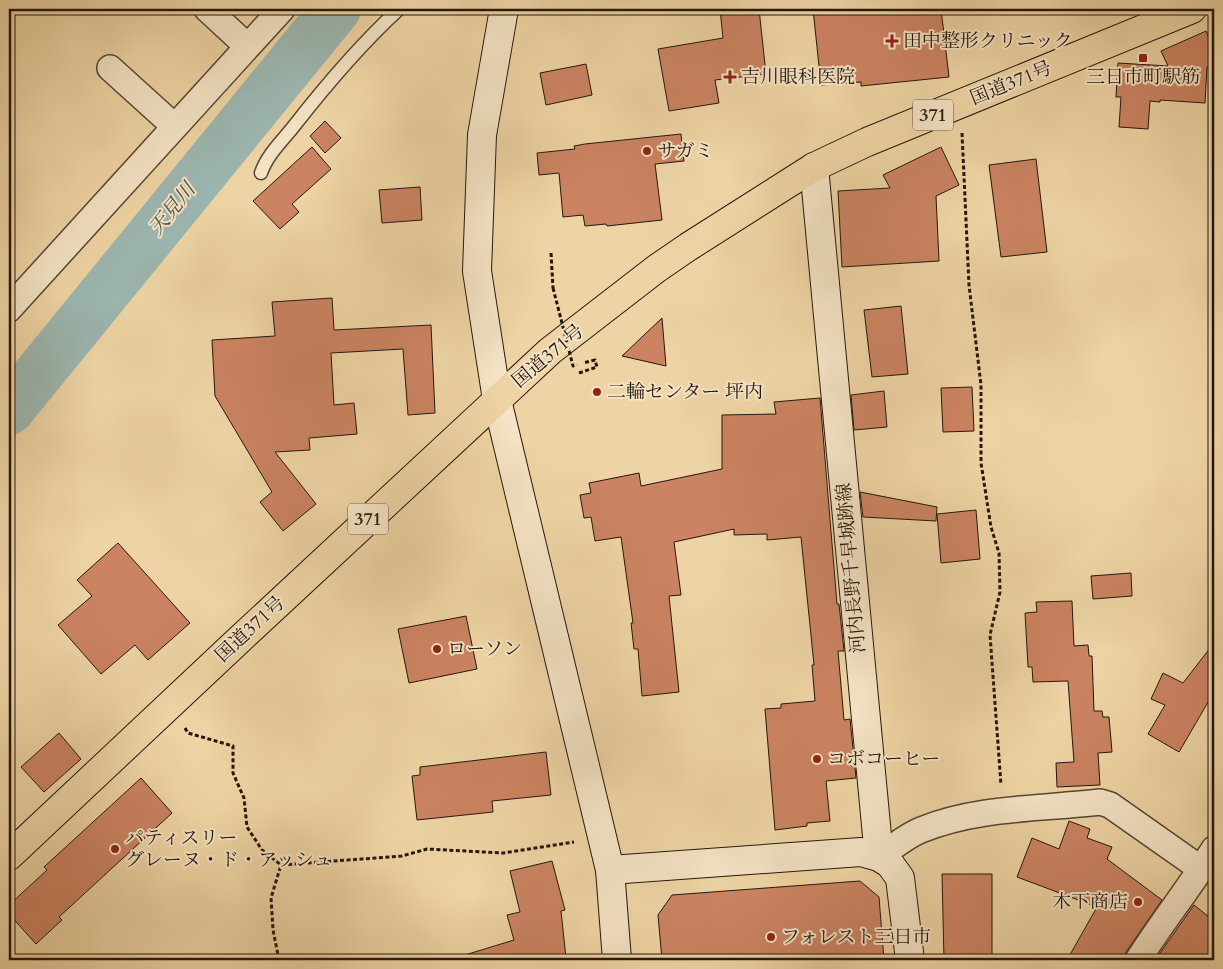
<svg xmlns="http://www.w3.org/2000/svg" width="1223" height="969" viewBox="0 0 1223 969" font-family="Cardo,'Noto Serif JP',serif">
<rect width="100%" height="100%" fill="#eed4a4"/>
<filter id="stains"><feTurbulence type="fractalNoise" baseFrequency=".004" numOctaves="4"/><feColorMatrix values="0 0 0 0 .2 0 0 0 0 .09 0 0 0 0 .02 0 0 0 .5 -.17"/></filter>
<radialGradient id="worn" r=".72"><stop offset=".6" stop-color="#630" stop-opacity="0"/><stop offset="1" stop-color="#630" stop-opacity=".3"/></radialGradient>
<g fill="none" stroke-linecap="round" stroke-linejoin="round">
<polyline stroke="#9cb6b0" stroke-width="50" points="9,410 336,9"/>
</g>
<g fill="#cb8362" stroke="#24160f">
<polygon points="720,9 759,9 766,74 715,80 719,103 669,111 658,49 723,38"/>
<polygon points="813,9 941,9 949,77 861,86 861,82 821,85"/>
<polygon points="1206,31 1214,50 1214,68 1207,67 1205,103 1160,100 1160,102 1150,101 1148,129 1119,127 1121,97 1116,97 1118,63 1168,66 1161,51"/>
<polygon points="586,64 592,95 546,105 540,73"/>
<polygon points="325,121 341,138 325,153 310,136"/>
<polygon points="681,134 684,161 655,164 662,220 607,226 606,224 585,226 583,215 563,217 559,173 539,175 537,153 575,149 574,146 585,144"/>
<polygon points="312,147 331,169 292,204 299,212 280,229 253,201"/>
<polygon points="941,147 959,185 936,196 939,261 842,267 838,191 890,188 883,175"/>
<polygon points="1036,159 1047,252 1001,257 989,165"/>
<polygon points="420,187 422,220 382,223 379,190"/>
<polygon points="332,298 334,330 431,325 435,413 408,415 403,349 331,353 334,405 354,403 357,434 309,438 310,450 275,452 316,504 283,531 260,502 272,492 215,396 212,340 275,336 272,302"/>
<polygon points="901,306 908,374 872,377 864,310"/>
<polygon points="662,318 666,366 622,356"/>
<polygon points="972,387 974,431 943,432 941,388"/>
<polygon points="884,391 887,427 854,430 851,395"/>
<polygon points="820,398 837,604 839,604 844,651 838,651 844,720 850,719 856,778 826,781 830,821 807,823 807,826 775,830 765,709 781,708 781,704 815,701 812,665 814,665 801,537 767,540 767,534 734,535 734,529 674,542 681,595 669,596 679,692 642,696 638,649 634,649 631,623 633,623 621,537 595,541 591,517 584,518 580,495 591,493 589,483 639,473 641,486 722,469 722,415 776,414 774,402"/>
<polygon points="860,492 937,507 936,521 863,517"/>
<polygon points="976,510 980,559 941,563 937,514"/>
<polygon points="118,543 190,623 148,660 135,645 101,674 58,625 92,596 77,580"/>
<polygon points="1131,573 1132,596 1093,599 1091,576"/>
<polygon points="1072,601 1074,646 1088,645 1089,656 1092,656 1094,711 1102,711 1103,717 1109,717 1112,752 1098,753 1100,785 1057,787 1056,763 1074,762 1068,681 1033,682 1032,667 1028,667 1025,613 1037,612 1036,602"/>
<polygon points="466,616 477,669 409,683 398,629"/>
<polygon points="1214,643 1214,692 1179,752 1148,734 1165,705 1151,699 1163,673 1183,683"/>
<polygon points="59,733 81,759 44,792 21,767"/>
<polygon points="546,752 551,795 492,801 493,812 417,820 412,776 420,775 420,767"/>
<polygon points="141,778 172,813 59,917 62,920 36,944 9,914 9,905 47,870 44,867"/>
<polygon points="1069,821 1090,829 1087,838 1112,847 1107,859 1162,900 1126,952 1124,960 1067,960 1097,907 1017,877 1032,838 1059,849"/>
<polygon points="552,861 565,910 561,911 566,958 544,960 466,960 465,955 514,940 507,915 520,912 510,871"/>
<polygon points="942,874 992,874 992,960 944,960"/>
<polygon points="860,881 879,897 884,960 662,960 658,915 672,895"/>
<polygon points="1194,905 1214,921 1214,960 1155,960"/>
</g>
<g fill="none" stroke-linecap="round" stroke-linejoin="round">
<g stroke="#564634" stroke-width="15">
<path id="lane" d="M261 173C267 155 282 141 294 126 326 85 360 45 399 9"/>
</g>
<g stroke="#564634" stroke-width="28">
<g id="street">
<polyline points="207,9 247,46"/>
<polyline points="110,68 174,126"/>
<polyline points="9,309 282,9"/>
<path d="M879 857C892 848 906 836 921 830 977 807 1041 809 1100 802L1110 805 1201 869"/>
<path d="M1138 960C1162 922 1190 887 1214 849"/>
</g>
</g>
<g stroke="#24160f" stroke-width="30">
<g id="secondary">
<polyline points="504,9 482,135 477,271 497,400 610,870 617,960"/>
<polyline points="814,167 879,857"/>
<polyline points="610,870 861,852 879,857 890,864 900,878 910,960"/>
</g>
</g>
<g stroke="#24160f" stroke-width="30">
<polyline id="highway" points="9,856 240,639 550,351 656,269 688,247 814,167 867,142 1192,9"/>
</g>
<g stroke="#24160f" stroke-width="3" stroke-dasharray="4 2.5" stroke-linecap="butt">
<polyline points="962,133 969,285 981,385 981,463 991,527 999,553 1000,592 990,635 1001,785"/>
<polyline points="551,253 553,288"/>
<polyline points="579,373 597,367 595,360 583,363"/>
<polyline points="185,728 188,733 233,746 233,773 244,798 247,827 262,850 281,865 402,856 427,849 503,853 574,842"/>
<polyline points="279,960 273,930 271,898 281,865"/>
</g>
<use href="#lane" stroke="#f4e3c4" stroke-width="12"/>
<use href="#street" stroke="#f4e3c4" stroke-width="25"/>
<use href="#secondary" stroke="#f4e3c4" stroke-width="28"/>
<use href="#highway" stroke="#eed4a4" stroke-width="28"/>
<polyline stroke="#24160f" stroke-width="3" stroke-dasharray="4 2.5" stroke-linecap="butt" points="553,288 573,366 577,365"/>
</g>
<g fill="#8f2418" stroke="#f4e3c4" stroke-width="2">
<path d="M889.5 33.5h5v5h5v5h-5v5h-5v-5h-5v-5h5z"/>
<rect x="1138" y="53" width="10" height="10" rx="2.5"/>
<path d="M727.5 69.5h5v5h5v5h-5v5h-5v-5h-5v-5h5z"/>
<circle cx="647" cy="151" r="5"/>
<circle cx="597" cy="392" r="5"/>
<circle cx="437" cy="649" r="5"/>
<circle cx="817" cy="759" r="5"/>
<circle cx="115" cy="849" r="5"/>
<circle cx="1138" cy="902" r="5"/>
<circle cx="771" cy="937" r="5"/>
</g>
<g text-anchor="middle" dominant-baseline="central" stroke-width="4" stroke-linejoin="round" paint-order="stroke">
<g fill="#f4e3c4" stroke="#625445" stroke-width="1">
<rect x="913" y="99.5" width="40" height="31" rx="4"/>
<rect x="348" y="503.5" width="40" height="31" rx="4"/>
</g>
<g font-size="18" font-weight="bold" fill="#24160f">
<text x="933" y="115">371</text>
<text x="368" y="519">371</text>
</g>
<g font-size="19" fill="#24160f" stroke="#f4e3c4" text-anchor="start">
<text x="903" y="41">田中整形クリニック</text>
<text x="741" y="77">吉川眼科医院</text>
<text x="1143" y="77" text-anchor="middle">三日市町駅筋</text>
<text x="657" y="151">サガミ</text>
<text x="607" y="392">二輪センター 坪内</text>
<text x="447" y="649">ローソン</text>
<text x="827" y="759">コボコーヒー</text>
<text x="125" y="838">パティスリー<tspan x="125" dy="22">グレーヌ・ド・アッシュ</tspan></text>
<text x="1128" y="902" text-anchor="end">木下商店</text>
<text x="781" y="937">フォレスト三日市</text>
</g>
<g font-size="19" fill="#24160f" stroke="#f4e3c4">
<text transform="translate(1011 83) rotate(-22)">国道371号</text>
<text transform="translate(548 356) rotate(-40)">国道371号</text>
<text transform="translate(851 568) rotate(-95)">河内長野千早城跡線</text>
<text transform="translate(250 629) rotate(-43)">国道371号</text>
</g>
<g font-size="20" font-style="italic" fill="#4e4e47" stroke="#f4e3c4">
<text transform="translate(172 209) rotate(-51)">天見川</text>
</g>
</g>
<rect width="1223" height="969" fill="none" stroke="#eed4a4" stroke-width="30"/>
<rect x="10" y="10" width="1203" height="949" fill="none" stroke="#24160f" stroke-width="2.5"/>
<rect x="15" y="15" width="1193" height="939" fill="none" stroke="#24160f"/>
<rect width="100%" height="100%" filter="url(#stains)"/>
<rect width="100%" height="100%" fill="url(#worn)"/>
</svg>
